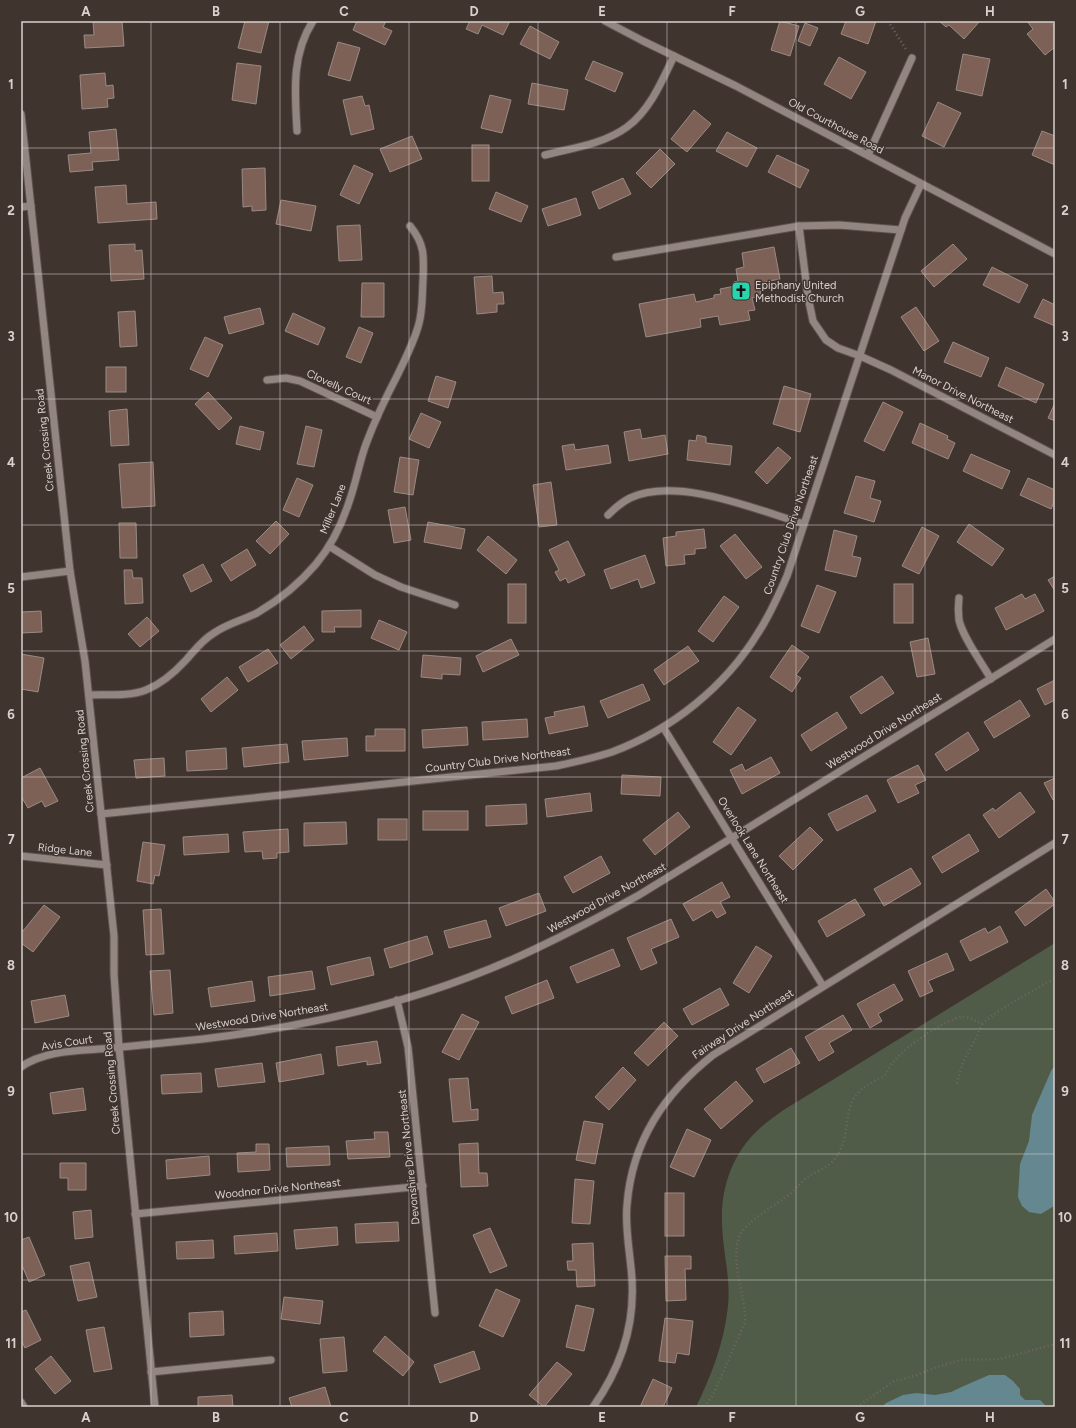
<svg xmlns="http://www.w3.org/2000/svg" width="1076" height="1428" viewBox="0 0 1076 1428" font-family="Figtree,sans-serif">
<rect width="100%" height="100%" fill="#40342f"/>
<path fill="#505c48" d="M1055 943V1407H696C712 1374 724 1343 728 1306 731 1277 722 1249 722 1221 721 1187 733 1153 758 1130 765 1123 774 1117 782 1111Z"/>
<g fill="#648790">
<polygon points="1055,1065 1055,1202 1054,1206 1041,1214 1029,1212 1022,1206 1018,1197 1020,1164 1029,1141 1032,1115 1051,1071"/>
<polygon points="989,1375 1005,1375 1013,1381 1020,1389 1020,1395 1025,1400 1040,1400 1047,1407 882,1407 886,1403 903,1395 916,1393 935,1395 951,1392 966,1385"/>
</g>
<g fill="#7e6156" stroke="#998a85">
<polygon points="93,21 122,21 124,46 85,48 84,35 94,35"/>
<polygon points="245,21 269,21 261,53 238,48"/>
<polygon points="357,21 386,21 383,27 392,31 385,45 353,30"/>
<polygon points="470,21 510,21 503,35 482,25 478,34 466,29"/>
<polygon points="780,21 799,26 790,56 771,50"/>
<polygon points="846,21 876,21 868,44 841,34"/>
<polygon points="939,21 980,21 964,39 949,25 946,27"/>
<polygon points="1027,21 1050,21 1055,27 1055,47 1045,55 1027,34 1033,29"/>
<polygon points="805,23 818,28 810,46 798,41"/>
<polygon points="530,26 559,42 550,59 520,44"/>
<polygon points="338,42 360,48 350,81 328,75"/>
<polygon points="963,54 990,59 982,96 956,90"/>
<polygon points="839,57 866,72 851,99 824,84"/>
<polygon points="593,61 623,73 615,92 585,79"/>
<polygon points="237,63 261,66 256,104 232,100"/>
<polygon points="105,73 106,86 113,85 114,98 107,99 108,107 82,109 80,75"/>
<polygon points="532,83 568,90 564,110 528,104"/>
<polygon points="490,95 511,100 502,133 481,128"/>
<polygon points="362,96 365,106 369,105 374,129 351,135 343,100"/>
<polygon points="938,102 961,113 944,147 922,136"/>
<polygon points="694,110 711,124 687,152 671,139"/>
<polygon points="116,129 119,160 92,162 93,170 70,172 68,155 91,153 89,132"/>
<polygon points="1042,131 1055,136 1055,165 1032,155"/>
<polygon points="727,132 757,148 747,167 716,151"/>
<polygon points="412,136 422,159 390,172 380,149"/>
<rect x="472" y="145" width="17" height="36"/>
<polygon points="660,149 675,164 651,188 636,173"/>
<polygon points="777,155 809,170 800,188 768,172"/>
<polygon points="354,165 373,174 359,204 340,195"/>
<polygon points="265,168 266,210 252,211 252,206 243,207 242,169"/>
<polygon points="623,178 631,194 599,209 592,192"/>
<polygon points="126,185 127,204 156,202 157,219 98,223 95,187"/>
<polygon points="496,192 528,206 521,222 489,209"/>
<polygon points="576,198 581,215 548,226 542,209"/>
<polygon points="281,200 316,206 311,231 276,224"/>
<polygon points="360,225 362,260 339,261 337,226"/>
<polygon points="135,244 135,251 142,250 144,279 111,281 109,245"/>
<polygon points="953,244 967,259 934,287 921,271"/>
<polygon points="774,247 780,279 759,283 761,296 752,298 755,310 748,311 750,320 720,325 718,316 700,319 701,327 646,337 639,304 694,294 696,302 714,298 714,295 721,294 720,289 735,286 734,282 738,281 736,269 744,267 742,253"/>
<polygon points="992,267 1028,285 1019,303 983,285"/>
<polygon points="492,276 493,293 503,292 504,304 497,304 497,312 477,314 474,277"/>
<polygon points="362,283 384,283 384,317 361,317"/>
<polygon points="1043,299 1055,305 1055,326 1034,317"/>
<polygon points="916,307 939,341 924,351 901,317"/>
<polygon points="260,308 264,324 229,334 224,317"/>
<polygon points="135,311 137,346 120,347 118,312"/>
<polygon points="293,313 325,328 318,345 285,331"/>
<polygon points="359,327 373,333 361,363 346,357"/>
<polygon points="205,337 223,345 208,377 190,369"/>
<polygon points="953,342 989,358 981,377 944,362"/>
<rect x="106" y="367" width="20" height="25"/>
<polygon points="1006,367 1044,384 1036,403 998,386"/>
<polygon points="436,376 456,382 448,408 428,401"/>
<polygon points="784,386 811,394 800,432 773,424"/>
<polygon points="208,392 232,418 219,430 195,404"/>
<polygon points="883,402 903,412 884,451 864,441"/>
<polygon points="1055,403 1055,421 1048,418"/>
<polygon points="127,409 129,445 111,446 109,411"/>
<polygon points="421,413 441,422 429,448 409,439"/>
<polygon points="920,423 948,436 947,439 955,443 948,459 912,443"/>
<polygon points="240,426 264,432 260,450 236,444"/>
<polygon points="306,426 322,430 314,467 297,464"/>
<polygon points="640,429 642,439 665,435 668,454 629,461 624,432"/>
<polygon points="697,435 706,437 706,443 732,446 730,465 687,460 689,440 696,441"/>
<polygon points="574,444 575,450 608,445 611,463 566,470 562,446"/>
<polygon points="778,447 791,458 767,484 755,472"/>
<polygon points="971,454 1010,471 1002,489 963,471"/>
<polygon points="400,457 419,460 413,495 394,492"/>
<polygon points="153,462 155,506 122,508 119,464"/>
<polygon points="856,476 875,481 870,498 881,501 874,522 844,513"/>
<polygon points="297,478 313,485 299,517 283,510"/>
<polygon points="1028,478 1055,490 1055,500 1051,509 1020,495"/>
<polygon points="551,482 557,525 539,527 533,485"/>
<polygon points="405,507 411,540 394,543 388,510"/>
<polygon points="276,521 289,534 270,554 256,541"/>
<polygon points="428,522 465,529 461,549 424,542"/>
<polygon points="119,523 136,523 137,558 120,558"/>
<polygon points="969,524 1004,549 992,566 957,542"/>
<polygon points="922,527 939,536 919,574 902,566"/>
<polygon points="704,529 706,548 695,549 695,554 684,555 685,564 666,566 663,538 676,536 676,532"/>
<polygon points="834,530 857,536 852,556 861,558 856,577 825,570"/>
<polygon points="735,534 762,567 746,579 720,546"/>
<polygon points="488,536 517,560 506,574 477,550"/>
<polygon points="568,541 585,575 568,583 566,578 560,581 555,572 559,570 549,550"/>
<polygon points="247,549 256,565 231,581 221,565"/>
<polygon points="645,555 655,583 641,588 638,579 611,589 604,570"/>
<polygon points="203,564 212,581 191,592 183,575"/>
<polygon points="124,570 132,570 133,578 142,578 143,603 125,604"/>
<polygon points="1055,576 1055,591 1048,580"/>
<rect x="508" y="584" width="18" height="39"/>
<rect x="894" y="584" width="19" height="39"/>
<polygon points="817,585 836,592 819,633 801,626"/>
<polygon points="1022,594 1025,599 1035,594 1044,611 1006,630 995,608"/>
<polygon points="724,596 739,607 713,642 698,631"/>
<polygon points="361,610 361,627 334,627 335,632 322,632 322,611"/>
<polygon points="41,611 42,632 21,633 21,612"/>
<polygon points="147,617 159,631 140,647 128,634"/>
<polygon points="379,620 407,632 399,650 371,638"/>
<polygon points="304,626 314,640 291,659 280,645"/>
<polygon points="928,638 935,674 917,677 910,642"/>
<polygon points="511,639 519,655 483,672 476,656"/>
<polygon points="792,645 809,657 796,675 801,678 792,692 770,677"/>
<polygon points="688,646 699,661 664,685 654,670"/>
<polygon points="268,649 278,663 248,682 239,667"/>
<polygon points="21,654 44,658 38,692 21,689"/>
<polygon points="423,655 461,658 460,675 442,674 442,679 421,677"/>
<polygon points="882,676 894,693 861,714 850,697"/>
<polygon points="227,677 238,690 211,712 201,699"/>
<polygon points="1055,680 1055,700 1045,705 1037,689"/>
<polygon points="643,684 650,700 608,718 600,701"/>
<polygon points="1020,700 1030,716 994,738 984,722"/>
<polygon points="584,706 588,726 549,734 545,718 555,716 554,712"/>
<polygon points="738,707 756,720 731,755 713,742"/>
<polygon points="837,712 847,728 811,751 801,735"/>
<polygon points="527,719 528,737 483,740 482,722"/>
<polygon points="467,727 468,745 423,748 422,730"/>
<polygon points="375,729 405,729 405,751 366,751 366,736 375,736"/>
<polygon points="968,732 979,750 946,771 935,754"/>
<polygon points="347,738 348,756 304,760 302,741"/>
<polygon points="287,744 289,762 244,767 242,748"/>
<polygon points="226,748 227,769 187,771 186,751"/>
<polygon points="771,757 780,773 742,794 730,770 742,764 745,771"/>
<polygon points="164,758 165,776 136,778 134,760"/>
<polygon points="918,765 926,780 915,785 919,793 898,803 887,780"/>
<polygon points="40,768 58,801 45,807 42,801 28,808 21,796 21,778"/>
<polygon points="622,775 661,777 660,796 621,794"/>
<polygon points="1055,778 1055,799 1053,800 1044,783"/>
<polygon points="1020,792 1035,812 999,838 983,815 993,808 995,811"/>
<polygon points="590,793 592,811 547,817 545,799"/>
<polygon points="867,795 876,811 837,831 828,814"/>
<polygon points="526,804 527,824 486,826 486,806"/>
<rect x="423" y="811" width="45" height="19"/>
<polygon points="678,812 690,827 655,855 643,840"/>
<rect x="378" y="819" width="29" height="21"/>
<polygon points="346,822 347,844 304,846 304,823"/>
<polygon points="810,827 823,840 793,870 779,856"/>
<polygon points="288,829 289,852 277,853 277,858 263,859 262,851 245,852 243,832"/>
<polygon points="228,834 229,852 184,855 183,837"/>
<polygon points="969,834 979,851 942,873 932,857"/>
<polygon points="143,842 165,845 159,876 155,875 153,884 137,881"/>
<polygon points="601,856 610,873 573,893 564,877"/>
<polygon points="911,868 921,884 884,906 874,889"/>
<polygon points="722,882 730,897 720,902 726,913 717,918 712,910 693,921 683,904"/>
<polygon points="1046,889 1055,902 1055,904 1025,926 1015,912"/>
<polygon points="539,893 546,911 506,926 499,908"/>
<polygon points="855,899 865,915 827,937 818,921"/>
<polygon points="44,905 60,917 33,952 21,943 21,929 23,931"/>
<polygon points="161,909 164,954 146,955 143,910"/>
<polygon points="671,919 679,937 651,949 657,963 641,970 627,938"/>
<polygon points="486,920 491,937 449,948 444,931"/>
<polygon points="1000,926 1008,942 970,961 960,941 985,928 988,933"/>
<polygon points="427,936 433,954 390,968 384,949"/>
<polygon points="756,946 772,956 749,993 733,983"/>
<polygon points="613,949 620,966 577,983 570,967"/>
<polygon points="947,953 954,970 928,981 933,991 920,997 908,971"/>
<polygon points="370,957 374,975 331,985 327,967"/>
<polygon points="170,970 173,1013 154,1015 150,971"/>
<polygon points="312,971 315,989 270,996 268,977"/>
<polygon points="547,980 554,998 512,1014 505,997"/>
<polygon points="252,981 255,1001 211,1007 208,988"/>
<polygon points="894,984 903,1000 878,1014 882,1021 870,1028 857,1004"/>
<polygon points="720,988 729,1005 692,1025 683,1009"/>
<polygon points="65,995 69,1016 35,1023 31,1001"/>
<polygon points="462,1014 479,1022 459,1060 442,1052"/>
<polygon points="843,1015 852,1030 829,1043 834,1052 819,1061 805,1037"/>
<polygon points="664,1022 678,1036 648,1066 634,1053"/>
<polygon points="377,1041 381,1063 367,1065 367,1061 338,1066 336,1047"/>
<polygon points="791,1048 800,1063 764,1083 756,1069"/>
<polygon points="321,1054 324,1074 279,1082 276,1063"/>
<polygon points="262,1063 265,1082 218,1087 215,1069"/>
<polygon points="623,1067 636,1080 609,1110 595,1097"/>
<polygon points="201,1073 202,1092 162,1094 161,1075"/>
<polygon points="468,1078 471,1110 478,1109 478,1120 453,1122 449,1079"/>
<polygon points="736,1081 753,1101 721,1129 704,1109"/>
<polygon points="83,1088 86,1110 53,1114 50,1093"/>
<polygon points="584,1121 603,1124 595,1164 576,1160"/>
<polygon points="687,1129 711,1140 694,1177 670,1167"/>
<polygon points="374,1132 388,1132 390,1157 348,1159 346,1141 375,1139"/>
<polygon points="478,1143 479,1173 487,1173 488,1186 461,1187 459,1144"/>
<polygon points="256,1144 269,1144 270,1170 238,1172 237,1153 256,1152"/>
<polygon points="329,1146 330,1165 287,1167 286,1148"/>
<polygon points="209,1156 210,1175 167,1179 166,1160"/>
<polygon points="60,1163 86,1163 86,1190 68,1190 68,1178 60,1178"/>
<polygon points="575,1179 594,1181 590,1224 572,1223"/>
<rect x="665" y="1193" width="19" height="43"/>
<polygon points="91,1210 93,1237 75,1239 73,1212"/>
<polygon points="398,1222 399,1241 356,1243 355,1224"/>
<polygon points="337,1227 338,1245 296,1249 294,1230"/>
<polygon points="490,1228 507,1266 490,1273 473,1235"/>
<polygon points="277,1233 278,1251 235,1254 234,1236"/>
<polygon points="29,1237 45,1275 29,1282 21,1263 21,1240"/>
<polygon points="213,1240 214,1258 177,1259 176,1242"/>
<polygon points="593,1243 595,1286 577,1287 576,1270 568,1270 567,1261 573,1261 572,1244"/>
<polygon points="665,1256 691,1256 691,1269 685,1269 686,1300 666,1301"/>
<polygon points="89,1262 97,1297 78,1301 70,1266"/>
<polygon points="496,1289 520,1300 503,1337 479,1326"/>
<polygon points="284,1297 323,1301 320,1324 281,1319"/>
<polygon points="576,1305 594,1309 584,1351 566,1347"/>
<polygon points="26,1310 41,1340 25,1348 21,1340 21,1312"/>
<polygon points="223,1311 224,1335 190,1337 189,1313"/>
<polygon points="665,1318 693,1321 689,1355 677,1353 675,1363 659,1361"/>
<polygon points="104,1327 112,1369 94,1372 86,1330"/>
<polygon points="385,1336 414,1362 403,1376 373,1351"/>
<polygon points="344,1337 347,1371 323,1373 320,1339"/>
<polygon points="474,1351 480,1369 440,1383 434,1365"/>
<polygon points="51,1356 71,1381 55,1394 35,1369"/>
<polygon points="557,1362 572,1374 544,1407 529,1395"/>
<polygon points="653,1379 672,1388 663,1407 640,1407"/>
<polygon points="325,1387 331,1407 292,1407 289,1398"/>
<polygon points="232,1395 233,1407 198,1407 198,1397"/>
</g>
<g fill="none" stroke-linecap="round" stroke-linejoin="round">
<g stroke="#5c524e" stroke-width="9">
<g id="minor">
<polyline points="605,21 643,41 736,86 1055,254"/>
<polyline points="21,114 70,571 85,661 114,936 114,974 119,1047 155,1407"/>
<path d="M297 131C295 93 291 55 313 21"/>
<path d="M545 155C572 148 604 144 627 127 650 110 662 81 674 56"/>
<polyline points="868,155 912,58"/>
<polyline points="21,207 31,206"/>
<polyline points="799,226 808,297 813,321 826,340 838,348 860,356 891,370 1055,455"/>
<polyline points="616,257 799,226 839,225 901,230"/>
<polyline points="267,380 286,378 300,381 377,417"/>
<path d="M608 515C615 508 622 502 630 498 678 476 757 510 804 524"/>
<polyline points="329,546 375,575 401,587 455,605"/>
<polyline points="21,577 70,571"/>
<path d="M959 598C958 606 958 612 959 620 963 638 982 663 991 679"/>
<path d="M89 695C107 694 128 697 146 690 161 684 175 672 186 660 195 650 202 640 214 633 227 624 243 620 257 613 279 600 300 583 316 564 331 546 342 524 349 502 356 483 359 463 366 444 375 420 386 397 398 374 405 359 413 344 418 327 423 312 422 296 423 280 424 257 425 244 410 226"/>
<polyline points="663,727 823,986"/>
<path d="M101 814 556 766C575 762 594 758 612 752 671 730 725 687 758 633 770 615 778 596 787 576L905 218 921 184"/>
<polyline points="21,856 107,865"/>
<polyline points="397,1000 408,1047 435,1313"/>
<path d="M21 1067C46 1049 83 1051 112 1048 143 1045 173 1042 203 1039 245 1034 287 1027 329 1018 399 1003 470 980 535 949 571 932 605 914 639 895L1055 639"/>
<polyline points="135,1214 423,1186"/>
<polyline points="151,1372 271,1360"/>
<polyline points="21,1402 24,1407"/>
<path d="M593 1407C623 1365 637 1319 631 1268 629 1247 625 1226 627 1205 632 1141 664 1094 713 1055L1055 843"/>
</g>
</g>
<g stroke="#716661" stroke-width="2.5" stroke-dasharray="1 3" stroke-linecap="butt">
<polyline points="888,21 907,51"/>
<path d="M982 1024C1004 1005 1030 993 1055 978"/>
<path d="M705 1407 714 1393 745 1322C746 1295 729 1261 740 1235 746 1221 778 1204 791 1193 796 1188 801 1183 806 1178 814 1172 825 1169 832 1162 849 1144 844 1122 852 1102 857 1091 866 1086 876 1080 878 1079 882 1078 884 1076 888 1072 890 1065 894 1061 904 1048 947 1018 962 1017 969 1016 976 1021 982 1024L976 1038 963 1062 956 1086"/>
<polyline points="857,1407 894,1381 915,1376 934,1368 960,1360 1000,1359 1055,1344"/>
</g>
<use href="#minor" stroke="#938580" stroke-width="7"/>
</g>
<path fill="none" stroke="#d9d1ce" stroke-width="1" stroke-opacity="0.55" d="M151 21V1407M280 21V1407M409 21V1407M538 21V1407M667 21V1407M796 21V1407M925 21V1407M21 148H1055M21 274H1055M21 399H1055M21 525H1055M21 651H1055M21 777H1055M21 903H1055M21 1029H1055M21 1154H1055M21 1280H1055"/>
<defs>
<g id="church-square" transform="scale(1)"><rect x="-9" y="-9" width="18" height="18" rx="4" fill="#26d5ae" stroke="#40342f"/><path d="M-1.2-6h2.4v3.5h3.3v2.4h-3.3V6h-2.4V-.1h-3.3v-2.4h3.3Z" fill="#111"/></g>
</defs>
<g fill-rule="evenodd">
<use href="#church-square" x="741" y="291"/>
</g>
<g text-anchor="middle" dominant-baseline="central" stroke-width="3" stroke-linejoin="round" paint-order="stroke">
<g font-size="11" fill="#d9d1ce" stroke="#40342f">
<text transform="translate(836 126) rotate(28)">Old Courthouse Road</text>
<text transform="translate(339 387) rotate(24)">Clovelly Court</text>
<text transform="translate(963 395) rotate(27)">Manor Drive Northeast</text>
<text transform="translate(45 440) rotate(-96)">Creek Crossing Road</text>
<text transform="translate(333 509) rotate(-68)">Miller Lane</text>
<text transform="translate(791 525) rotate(-71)">Country Club Drive Northeast</text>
<text transform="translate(884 731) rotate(-32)">Westwood Drive Northeast</text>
<text transform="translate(498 760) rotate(-7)">Country Club Drive Northeast</text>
<text transform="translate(85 761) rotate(-96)">Creek Crossing Road</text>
<text transform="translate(65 850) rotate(6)">Ridge Lane</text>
<text transform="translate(753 850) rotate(58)">Overlook Lane Northeast</text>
<text transform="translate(607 898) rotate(-29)">Westwood Drive Northeast</text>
<text transform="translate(262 1017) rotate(-9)">Westwood Drive Northeast</text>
<text transform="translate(743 1024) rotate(-33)">Fairway Drive Northeast</text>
<text transform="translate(67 1043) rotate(-9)">Avis Court</text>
<text transform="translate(112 1083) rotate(-95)">Creek Crossing Road</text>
<text transform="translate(409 1157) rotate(-96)">Devonshire Drive Northeast</text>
<text transform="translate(278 1189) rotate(-6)">Woodnor Drive Northeast</text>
</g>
<g font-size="11" fill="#d9d1ce" stroke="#40342f" text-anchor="start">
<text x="755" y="285">Epiphany United<tspan x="755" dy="13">Methodist Church</tspan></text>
</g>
</g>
<rect width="1076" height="1428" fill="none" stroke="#40342f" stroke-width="44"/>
<rect x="22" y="22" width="1032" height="1384" fill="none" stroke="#d9d1ce" stroke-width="1.5"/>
<g font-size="13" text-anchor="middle" font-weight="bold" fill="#d9d1ce">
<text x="86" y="16">A</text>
<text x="216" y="16">B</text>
<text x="344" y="16">C</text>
<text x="474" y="16">D</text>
<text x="602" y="16">E</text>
<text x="732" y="16">F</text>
<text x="860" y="16">G</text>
<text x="990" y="16">H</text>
<text x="11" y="89">1</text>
<text x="1065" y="89">1</text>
<text x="11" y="215">2</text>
<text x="1065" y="215">2</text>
<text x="11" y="341">3</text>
<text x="1065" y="341">3</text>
<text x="11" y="467">4</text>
<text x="1065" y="467">4</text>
<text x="11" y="593">5</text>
<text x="1065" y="593">5</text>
<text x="11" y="719">6</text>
<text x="1065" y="719">6</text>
<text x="11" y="844">7</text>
<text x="1065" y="844">7</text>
<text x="11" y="970">8</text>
<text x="1065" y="970">8</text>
<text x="11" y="1096">9</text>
<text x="1065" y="1096">9</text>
<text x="11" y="1222">10</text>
<text x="1065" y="1222">10</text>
<text x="11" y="1348">11</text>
<text x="1065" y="1348">11</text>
<text x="86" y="1422">A</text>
<text x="216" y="1422">B</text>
<text x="344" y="1422">C</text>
<text x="474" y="1422">D</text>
<text x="602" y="1422">E</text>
<text x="732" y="1422">F</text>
<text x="860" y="1422">G</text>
<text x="990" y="1422">H</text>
</g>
</svg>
